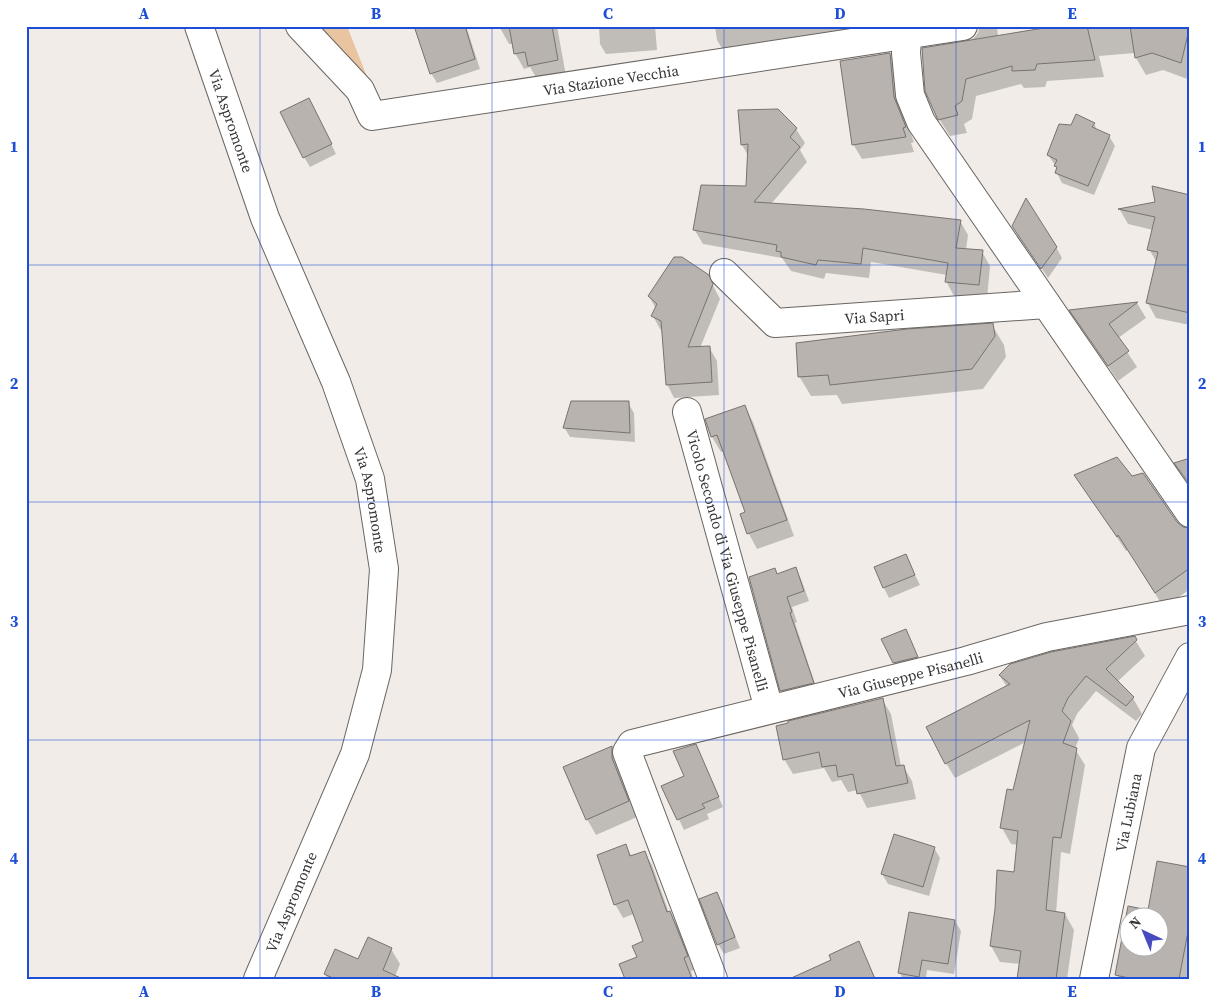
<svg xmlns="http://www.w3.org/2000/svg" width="1216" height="1005" viewBox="0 0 1216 1005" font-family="'Source Serif 4',serif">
<rect width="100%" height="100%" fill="#f1ece7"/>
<polygon fill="#e8c4a1" points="317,26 347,26 373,92"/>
<g fill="#0003" fill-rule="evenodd">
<polygon points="416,26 466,26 480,69 437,83 431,73"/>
<polygon points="499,26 557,26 566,76 538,81 530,67 524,69 515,53 513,44 509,44"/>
<polygon points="599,26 655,26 657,50 606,54 600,44"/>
<polygon points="715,26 997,26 998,37 1064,26 1190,26 1190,80 1163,70 1146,75 1136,58 1135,53 1099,56 1104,77 1047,81 1045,87 1024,88 1021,84 976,96 972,119 964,124 967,133 950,136 939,119 966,43 973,39 978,33 979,29 971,27 727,57 717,40"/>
<polygon points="890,54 898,69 903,113 914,142 911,143 914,152 862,159 853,144"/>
<polygon points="315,110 336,154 310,167 304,157"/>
<polygon points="777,110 796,129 805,143 800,150 807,162 771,204 960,221 968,235 966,250 982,252 990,266 987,299 954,296 946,281 947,275 871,262 869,278 826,273 824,279 791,271 782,258 703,244 694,229 747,187 749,157 742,145"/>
<polygon points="1094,124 1098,131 1109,136 1115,146 1094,195 1062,183 1057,173 1058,169 1048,155"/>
<polygon points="1190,196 1190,325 1156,318 1147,302 1157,263 1149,249 1153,230 1128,224 1120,210"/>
<polygon points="1020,236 1056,247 1062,258 1048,278"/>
<polygon points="708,276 720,299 700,348 709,347 717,361 719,395 674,398 667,384 663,331 660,329 653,316 656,309 649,296"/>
<polygon points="1137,303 1146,318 1118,338 1137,367 1118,381 1071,311"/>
<polygon points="992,325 1004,345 1006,357 983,389 842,404 837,395 811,396 799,376"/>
<polygon points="628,403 634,413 635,442 570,437 564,427"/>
<polygon points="745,407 753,422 794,536 757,549 749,534 742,515 746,513 724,451 721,452 712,437 707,420"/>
<polygon points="1076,476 1131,478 1177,523 1183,528 1190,529 1190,589 1164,608 1128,550 1126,551"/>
<polygon points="905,555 920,585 889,598 884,588"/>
<polygon points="774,569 778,575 796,569 801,579 809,601 792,607 797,622 795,623 818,693 787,701 781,691"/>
<polygon points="905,630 922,667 900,673 894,662"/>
<polygon points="1134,638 1145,656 1117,682 1133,698 1142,714 1136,721 1096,691 1077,714 1072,725 1079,738 1075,749 1085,765 1070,854 1061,852 1056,913 1065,914 1074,930 1067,979 1018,979 1020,964 1000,962 991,946 1015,873 1018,845 1011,844 1002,828 1014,791 1026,742 955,778 946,763 1007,687 1000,676"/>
<polygon points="882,699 891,714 901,766 903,766 912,781 916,799 867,808 858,790 848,792 841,780 832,782 824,768 793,774 784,759"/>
<polygon points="611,748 620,763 620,774 637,817 596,835 587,819 565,767"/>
<polygon points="701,756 723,807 707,814 709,819 684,830 663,786 685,776"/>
<polygon points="626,846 632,857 644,852 652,865 669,913 677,925 694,970 691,971 693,979 626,979 639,958 645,942 634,914 623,918 615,904"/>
<polygon points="934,848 940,858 929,896 888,884 882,874"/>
<path d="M1190 868V979H1119L1117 975 1129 907 1149 911ZM1128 918H1158V948H1128Z"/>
<polygon points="716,894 722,904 740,948 724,954 718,944"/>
<polygon points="955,921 961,931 954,974 927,970 926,979 903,979 900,973"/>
<polygon points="858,943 876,979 818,979 833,960"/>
<polygon points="391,949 400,964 394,979 328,979 325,974"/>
</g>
<g fill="#b8b3af" stroke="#78736f" fill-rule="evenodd">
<polygon points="414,26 465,26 475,59 430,74"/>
<polygon points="509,26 552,26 558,60 528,66 525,52 514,54"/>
<polygon points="1056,26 1087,26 1095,60 1037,64 1035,70 1012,71 1012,66 966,79 962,101 955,106 958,115 938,120 925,91 922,48"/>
<polygon points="1130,26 1190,26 1181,63 1152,53 1135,58"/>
<polygon points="890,53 894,97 906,127 903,128 906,137 852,145 840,61"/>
<polygon points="309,98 332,144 303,158 280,112"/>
<polygon points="778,109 797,128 790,137 800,147 754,202 864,209 961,220 956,248 983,250 979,285 945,282 948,263 863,248 861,264 818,260 816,265 781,257 781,252 776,251 777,245 693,230 701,185 746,186 748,144 741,145 738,110"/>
<polygon points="1076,114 1095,123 1092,127 1110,135 1088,186 1055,173 1057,167 1054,166 1057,160 1047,155 1059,124 1071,125"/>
<polygon points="1152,186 1190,195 1190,313 1146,303 1158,252 1147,250 1155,217 1118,209 1155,202"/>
<polygon points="1026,198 1057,247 1041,269 1012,226"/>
<polygon points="674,257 682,257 709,275 713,284 688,347 710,346 712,382 666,385 661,321 651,316 657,304 648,296"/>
<polygon points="1138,302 1109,324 1129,351 1108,366 1069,310"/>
<polygon points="993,323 995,336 972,369 830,385 828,375 798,377 796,343 907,329"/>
<polygon points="571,401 629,401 630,433 563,428"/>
<polygon points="745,405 787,520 747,534 740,514 745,512 717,435 711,437 705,419"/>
<polygon points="1117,457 1132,476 1143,473 1177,522 1183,527 1190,528 1190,568 1155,593 1118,535 1117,537 1074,475"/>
<polygon points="1190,458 1190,485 1174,463"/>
<polygon points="906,554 915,575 883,588 874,567"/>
<polygon points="796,567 804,591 787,597 792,612 790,613 814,683 780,691 749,577 775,568 777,574"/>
<polygon points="906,629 918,657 893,663 881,639"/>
<polygon points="1135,636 1137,640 1106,669 1134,697 1126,706 1086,676 1068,698 1062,711 1071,721 1063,743 1077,748 1061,838 1053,837 1046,910 1065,913 1056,979 1017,979 1021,951 990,946 995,909 997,870 1014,872 1018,831 1000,828 1007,789 1013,790 1030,720 945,764 926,727 1010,684 999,675 1010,664 1051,652"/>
<polygon points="883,698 896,766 904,765 908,783 857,794 853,774 838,777 836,765 822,767 819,752 783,760 776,726 788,723 788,721"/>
<polygon points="696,744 719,797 702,804 705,808 677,820 661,786 684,776 673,751"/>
<polygon points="612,746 612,758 629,801 586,820 563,767"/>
<polygon points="894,834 935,847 923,887 881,874"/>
<polygon points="626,844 630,856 645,851 667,912 670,911 688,956 684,958 692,979 625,979 619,964 637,957 632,946 643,941 628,900 614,905 597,855"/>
<path d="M1157 861 1190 867V921L1179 979H1134L1115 975 1128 906 1148 910ZM1128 918H1158V948H1128Z"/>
<polygon points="717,892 735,937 717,945 699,899"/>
<polygon points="909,912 955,920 948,964 922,960 919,977 898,973"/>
<polygon points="368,937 392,948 383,970 403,979 335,979 324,974 335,949 358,959"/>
<polygon points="859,941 875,979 789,979 831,960 829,955"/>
</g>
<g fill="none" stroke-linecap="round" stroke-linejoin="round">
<g stroke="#6a6561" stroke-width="30">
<g id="minor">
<path id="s1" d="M300 26 360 90 372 116 963 26"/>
<polyline points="908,26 906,53 910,95 921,122 1190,513"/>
<path id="s2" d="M724 273 775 323 1046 304"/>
<path id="s3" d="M687 412 769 709"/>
<path id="s4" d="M713 979 627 752 632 744 966 661 1047 637 1190 610"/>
</g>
</g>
<g stroke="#6a6561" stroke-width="30">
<g id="tertiary">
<path id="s5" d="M1094 979 1141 748 1190 657"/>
</g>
</g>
<g stroke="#6a6561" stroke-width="30">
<g id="secondary">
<path id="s6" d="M199 26 265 218 336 382 370 479 384 569 377 670 355 754 258 979"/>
</g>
</g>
<use href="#minor" stroke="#fff" stroke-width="28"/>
<use href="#tertiary" stroke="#fff" stroke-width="28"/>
<use href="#secondary" stroke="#fff" stroke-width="28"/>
</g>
<path fill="none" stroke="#1d4ed8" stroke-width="1" stroke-opacity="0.55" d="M260 26V979M492 26V979M724 26V979M956 26V979M26 265H1190M26 502H1190M26 740H1190"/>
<g text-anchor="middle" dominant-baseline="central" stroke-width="4" stroke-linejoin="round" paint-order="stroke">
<g font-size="15" fill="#383634" stroke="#fff">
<text stroke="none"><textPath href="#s1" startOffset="358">Via Stazione Vecchia</textPath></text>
<text stroke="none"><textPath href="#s6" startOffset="100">Via Aspromonte</textPath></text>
<text stroke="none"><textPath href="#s2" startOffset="171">Via Sapri</textPath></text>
<text stroke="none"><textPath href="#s6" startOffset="505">Via Aspromonte</textPath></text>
<text stroke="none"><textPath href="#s3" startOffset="154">Vicolo Secondo di Via Giuseppe Pisanelli</textPath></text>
<text stroke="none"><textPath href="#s4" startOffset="539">Via Giuseppe Pisanelli</textPath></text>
<text stroke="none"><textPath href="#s5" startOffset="170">Via Lubiana</textPath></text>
<text transform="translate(291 902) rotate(-67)">Via Aspromonte</text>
</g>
</g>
<rect width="1216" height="1005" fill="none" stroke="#ffffff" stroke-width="55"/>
<g transform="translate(1144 932) rotate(316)"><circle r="24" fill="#ffffff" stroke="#afafae"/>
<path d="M0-4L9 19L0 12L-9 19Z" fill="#484ac0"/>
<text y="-8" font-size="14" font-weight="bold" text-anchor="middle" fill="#383634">N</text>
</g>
<rect x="28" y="28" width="1160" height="950" fill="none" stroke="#1d4ed8" stroke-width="2"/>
<g font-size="16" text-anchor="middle" font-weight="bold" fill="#1d4ed8">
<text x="144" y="19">A</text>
<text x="376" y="19">B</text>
<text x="608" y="19">C</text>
<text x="840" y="19">D</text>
<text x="1072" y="19">E</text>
<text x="14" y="152">1</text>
<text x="1202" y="152">1</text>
<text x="14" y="389">2</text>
<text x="1202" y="389">2</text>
<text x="14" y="627">3</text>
<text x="1202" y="627">3</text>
<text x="14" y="864">4</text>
<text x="1202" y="864">4</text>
<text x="144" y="997">A</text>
<text x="376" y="997">B</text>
<text x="608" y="997">C</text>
<text x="840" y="997">D</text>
<text x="1072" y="997">E</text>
</g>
</svg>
